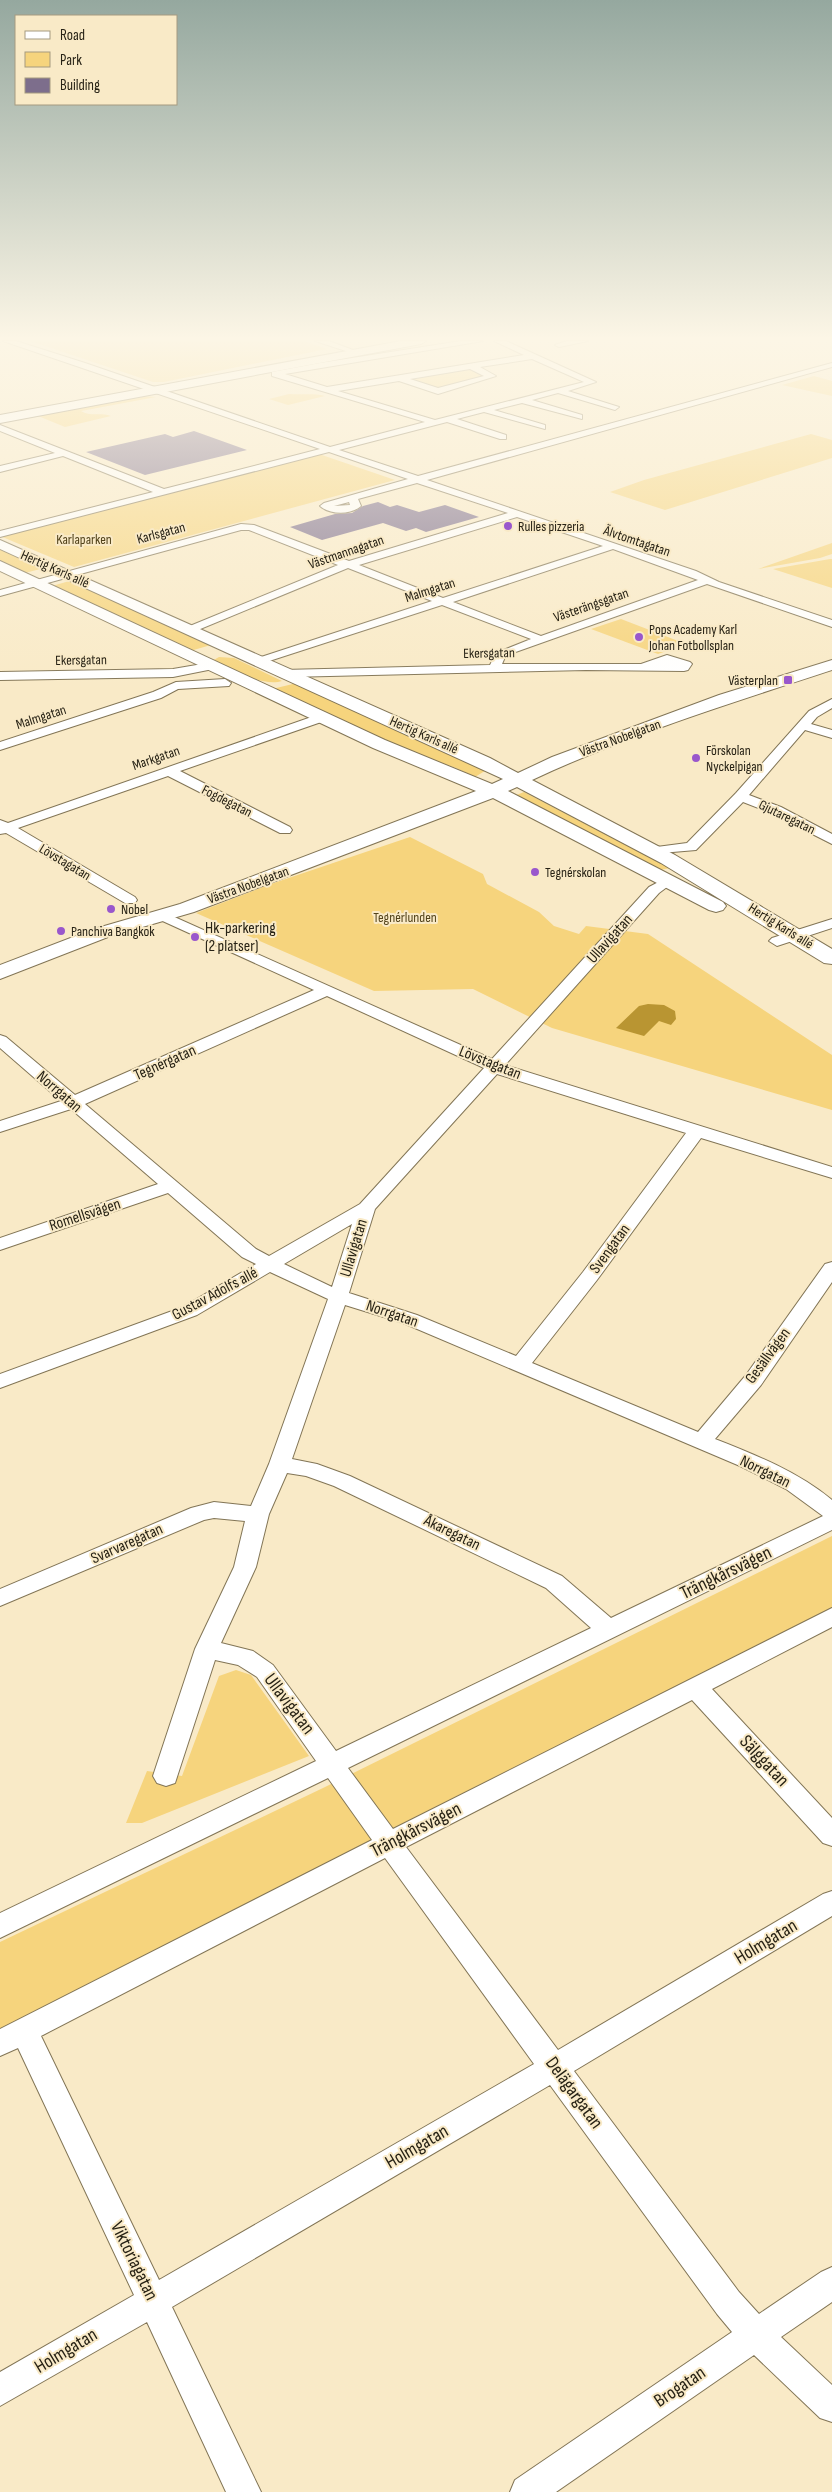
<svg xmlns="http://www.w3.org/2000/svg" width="832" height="2492" viewBox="0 0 832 2492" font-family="'Sofia Sans Condensed',sans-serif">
<rect width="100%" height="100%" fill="#f9eac7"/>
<g fill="#f6d47d">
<polygon points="30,341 304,341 327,349 164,382 153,382"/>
<polygon points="472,368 490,376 439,389 404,378"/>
<polygon points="814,376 832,381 832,396 782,385"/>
<path d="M289 394C301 395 314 393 325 396L288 405 269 399Z"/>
<path d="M144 396 156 397 81 411C90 417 100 412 111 416L65 427 38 416Z"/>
<polygon points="811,434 832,440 832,458 665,510 610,492 644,480"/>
<polygon points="319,454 395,480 74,567 0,536"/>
<polygon points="832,543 832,554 820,558 758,569"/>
<polygon points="0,548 44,568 25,573 0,561"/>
<polygon points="832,559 832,588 773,569 830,559"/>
<polygon points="73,580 211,645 190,651 52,586"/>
<polygon points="621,619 686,644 658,654 591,629"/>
<path d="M219 657 234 658 282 681C263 687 230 669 212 661Z"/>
<polygon points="297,683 488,769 475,777 456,768 406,750 272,689"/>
<polygon points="524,792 670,868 660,870 514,796"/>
<polygon points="410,837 483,874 487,884 539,912 554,926 579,934 586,926 648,934 832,1055 832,1110 552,1028 473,989 374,991 196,913 268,885"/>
<polygon points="832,1536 832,1608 0,2036 0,1942 323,1788"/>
<polygon points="236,1670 251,1675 309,1756 142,1823 126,1823 147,1771 182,1776 219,1676"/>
</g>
<polygon fill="#b99532" points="648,1004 664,1005 675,1011 676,1019 671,1025 659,1021 644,1036 616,1028 639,1006"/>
<g fill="#7d6e8c">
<polygon points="194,431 247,450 145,475 86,452 165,434 173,437"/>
<polygon points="378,502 390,507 397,505 419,512 445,505 479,517 426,532 416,528 406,531 383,523 322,540 290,527 335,514 352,513 363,506"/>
</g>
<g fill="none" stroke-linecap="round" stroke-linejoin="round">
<g stroke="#827556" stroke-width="2">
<g id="minor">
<path d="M3 341H16L85 363 330 447 425 422 272 376V372L320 363 461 341H483L285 374 327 387 524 355 494 341H506L596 382 568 391 619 407 615 410 558 393 532 400 582 415V419L522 403 494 410 545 425V429L484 412 457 419 506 435V439H500L447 422 339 450 418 476 832 363V367L427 480 696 571 719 582 832 620V627L707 584 510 654 505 657 502 664H641L667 655 690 662 692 664 688 670 684 671 586 670 287 677 283 676V670L490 665 496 653 531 639 442 605 263 663H255V659L432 601 348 568 193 632H185V628L338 565 249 530H241L0 596V590L241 524 254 525 349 561 508 513 417 483 358 499 361 506C351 515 330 515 320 506L324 503 408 479 329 452 0 537V531L153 492 63 456 0 472V466L55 453 0 431V425L164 489 320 449ZM532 359 584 382 435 420 338 391 399 381 438 394 496 376 480 367ZM470 369 484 376 438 388 410 379ZM349 502 350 505 334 506ZM517 517 603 546 443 598 359 565ZM613 549 698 580 541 636 453 602Z"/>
<polygon points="315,341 329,341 353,350 349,352"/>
<polygon points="567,341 588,341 559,347 555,345"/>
<polygon points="214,662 220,666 218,668 173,677 0,680 0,672 173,669"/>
<polygon points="225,679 231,683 229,686 178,689 161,698 0,750 0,742 153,692 176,682"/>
<polygon points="832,699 832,708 817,717 811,724 832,730 832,738 805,730 749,795 781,807 832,834 832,844 771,813 743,802 696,850 649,854 647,851 649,848 687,843 736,793 809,711"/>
<polygon points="323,713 329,717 327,720 180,771 290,827 292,830 290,833 280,833 168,776 18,828 135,897 137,900 135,903 125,903 6,833 0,834 0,820 8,823"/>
<path d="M668 877 673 878 675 881 659 893 505 1065 832 1167V1178L701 1138 597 1280 532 1363 698 1432 746 1375 825 1264 832 1262V1282L761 1385 715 1439C756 1455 798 1472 832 1500V1530L348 1768 393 1829 832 1608V1627L712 1689 832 1818V1846L823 1843 692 1700 406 1847 558 2050 823 1894 832 1891V1916L574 2071 739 2292 759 2314 821 2272 832 2267V2302L781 2337 832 2385V2422L820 2418 754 2355 556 2492H510L515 2480 732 2332 717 2314 550 2085 172 2307 261 2492H226L147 2322 0 2406V2372L134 2295 18 2048 0 2056V2029L372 1840 328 1778 0 1938V1913L316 1761 257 1677 238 1665 215 1660 175 1783 166 1786 157 1783 153 1776 195 1649 234 1567 245 1521 214 1518 204 1520 0 1606V1589L191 1508 214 1502 251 1506 269 1464 328 1299 270 1272 197 1315 0 1388V1374L183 1307 256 1264 242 1257 168 1193 0 1250V1238L158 1184 71 1109 0 1132V1121L61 1101 0 1048V1035L6 1037 75 1095 314 990 156 918 154 915 156 912 161 911 492 1059 649 887ZM327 996 484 1068 360 1204 269 1256 256 1249 85 1104ZM497 1074 686 1133 583 1272 516 1356 417 1315 349 1293 375 1209ZM352 1224 332 1287 284 1264ZM345 1305 403 1323 740 1466 786 1489 823 1516 611 1618 562 1576 350 1476 317 1464 292 1459ZM287 1473 306 1476 334 1486 546 1588 591 1628 336 1751 273 1665 253 1651 221 1643 256 1567 269 1514ZM385 1858 534 2064 159 2280 41 2036Z"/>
<polygon points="832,919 832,928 777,946 769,941 772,938"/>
</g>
</g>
<g stroke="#827556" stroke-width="2">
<g id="secondary">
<polygon points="401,341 426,341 421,344 0,423 0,415"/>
<path d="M0 540 490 758 518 773 552 757 719 695 832 660V670C731 703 628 735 532 780L675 855 832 949V964L824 963 661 863 517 787 508 791 723 902 726 906 723 910 716 912 709 910 493 798 194 912 108 937 0 979V965L94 929 180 904 476 791 373 748 0 571V561L385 740 492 784 503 779 0 549Z"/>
</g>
</g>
<use href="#minor" fill="#fff" fill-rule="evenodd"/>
<use href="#secondary" fill="#fff" fill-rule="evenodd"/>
</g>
<linearGradient id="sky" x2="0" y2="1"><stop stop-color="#95a89f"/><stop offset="0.49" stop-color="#fcf6e6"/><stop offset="1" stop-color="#fcf6e6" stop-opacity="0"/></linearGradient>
<rect width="832" height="690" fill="url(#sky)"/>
<g fill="#9957cc" stroke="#f9eac7" stroke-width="2">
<circle cx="508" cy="526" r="5"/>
<circle cx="639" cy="637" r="5"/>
<rect x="783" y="675" width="10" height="10" rx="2.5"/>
<circle cx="696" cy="758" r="5"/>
<circle cx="535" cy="872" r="5"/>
<circle cx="111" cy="909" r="5"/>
<circle cx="61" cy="931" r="5"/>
<circle cx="195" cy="937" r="5"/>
</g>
<g text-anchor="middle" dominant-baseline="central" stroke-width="4" stroke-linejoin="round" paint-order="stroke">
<g font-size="14" fill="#272215" stroke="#f9eac7" text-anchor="start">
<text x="518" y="526">Rulles pizzeria</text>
<text x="649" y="629">Pops Academy Karl<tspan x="649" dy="16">Johan Fotbollsplan</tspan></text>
<text x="778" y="680" text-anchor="end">Västerplan</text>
<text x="706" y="750">Förskolan<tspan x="706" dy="16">Nyckelpigan</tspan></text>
<text x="545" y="872">Tegnérskolan</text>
<text x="121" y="909">Nobel</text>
<text x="71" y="931">Panchiva Bangkok</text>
</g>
<g font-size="14" fill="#272215" stroke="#f9eac7">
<text transform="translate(161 533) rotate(-15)">Karlsgatan</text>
<text transform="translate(637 541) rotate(19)">Älvtomtagatan</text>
<text transform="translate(346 552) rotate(-19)">Västmannagatan</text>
<text transform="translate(55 569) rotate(24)">Hertig Karls allé</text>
<text transform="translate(430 590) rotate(-18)">Malmgatan</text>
<text transform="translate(591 605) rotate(-19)">Västerängsgatan</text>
<text transform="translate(489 653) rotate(-1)">Ekersgatan</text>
<text transform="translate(81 660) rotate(-1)">Ekersgatan</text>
<text transform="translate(41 717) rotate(-18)">Malmgatan</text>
<text transform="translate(424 735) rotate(24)">Hertig Karls allé</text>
<text transform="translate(620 738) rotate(-20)">Västra Nobelgatan</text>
<text transform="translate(156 758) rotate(-19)">Markgatan</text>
<text transform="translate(227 801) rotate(27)">Fogdegatan</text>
<text transform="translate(787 817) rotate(26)">Gjutaregatan</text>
<text transform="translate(65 862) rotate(31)">Lövstagatan</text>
<text transform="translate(248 885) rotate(-20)">Västra Nobelgatan</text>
<text transform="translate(781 926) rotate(32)">Hertig Karls allé</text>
</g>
<g font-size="14" fill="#51421a" stroke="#f9eac7">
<text x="84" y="539">Karlaparken</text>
<text x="405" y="917">Tegnérlunden</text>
</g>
<g font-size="16" fill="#272215" stroke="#f9eac7" text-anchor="start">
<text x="205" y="928">Hk-parkering<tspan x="205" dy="18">(2 platser)</tspan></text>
</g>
<g font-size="16" fill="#272215" stroke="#f9eac7">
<text transform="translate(610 939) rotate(-48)">Ullavigatan</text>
<text transform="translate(165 1063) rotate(-24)">Tegnérgatan</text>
<text transform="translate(490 1063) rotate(22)">Lövstagatan</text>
<text transform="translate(59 1092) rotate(41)">Norrgatan</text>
<text transform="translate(85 1215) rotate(-18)">Romellsvägen</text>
<text transform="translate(354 1248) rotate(-73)">Ullavigatan</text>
<text transform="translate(610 1249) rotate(-54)">Svengatan</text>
<text transform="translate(215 1294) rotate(-28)">Gustav Adolfs allé</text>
<text transform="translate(392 1314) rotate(19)">Norrgatan</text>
<text transform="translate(768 1356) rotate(-54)">Gesällvägen</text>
<text transform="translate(765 1472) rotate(26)">Norrgatan</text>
<text transform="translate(452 1533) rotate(26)">Åkaregatan</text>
<text transform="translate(127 1544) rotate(-24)">Svarvaregatan</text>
</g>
<g font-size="19" fill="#272215" stroke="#f9eac7">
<text transform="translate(726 1573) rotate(-26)">Trängkårsvägen</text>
<text transform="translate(289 1704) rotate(53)">Ullavigatan</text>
<text transform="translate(764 1761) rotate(47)">Sälggatan</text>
<text transform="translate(416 1830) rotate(-27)">Trängkårsvägen</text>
<text transform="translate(766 1942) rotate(-31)">Holmgatan</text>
<text transform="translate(574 2093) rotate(54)">Delägargatan</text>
<text transform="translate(417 2147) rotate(-30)">Holmgatan</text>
<text transform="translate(134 2261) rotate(64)">Viktoriagatan</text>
<text transform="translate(66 2351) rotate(-31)">Holmgatan</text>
<text transform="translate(680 2387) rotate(-34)">Brogatan</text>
</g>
</g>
<rect x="15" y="15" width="162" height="90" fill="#f9eac7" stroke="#a59a80"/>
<rect x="25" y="31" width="25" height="8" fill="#ffffff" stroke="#a59a80"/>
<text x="60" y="40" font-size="15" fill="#272215">Road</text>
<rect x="25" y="52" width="25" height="15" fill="#f6d47d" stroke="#a59a80"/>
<text x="60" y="65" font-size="15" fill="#272215">Park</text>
<rect x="25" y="78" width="25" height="15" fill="#7d6e8c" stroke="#a59a80"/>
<text x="60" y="90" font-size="15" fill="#272215">Building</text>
</svg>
